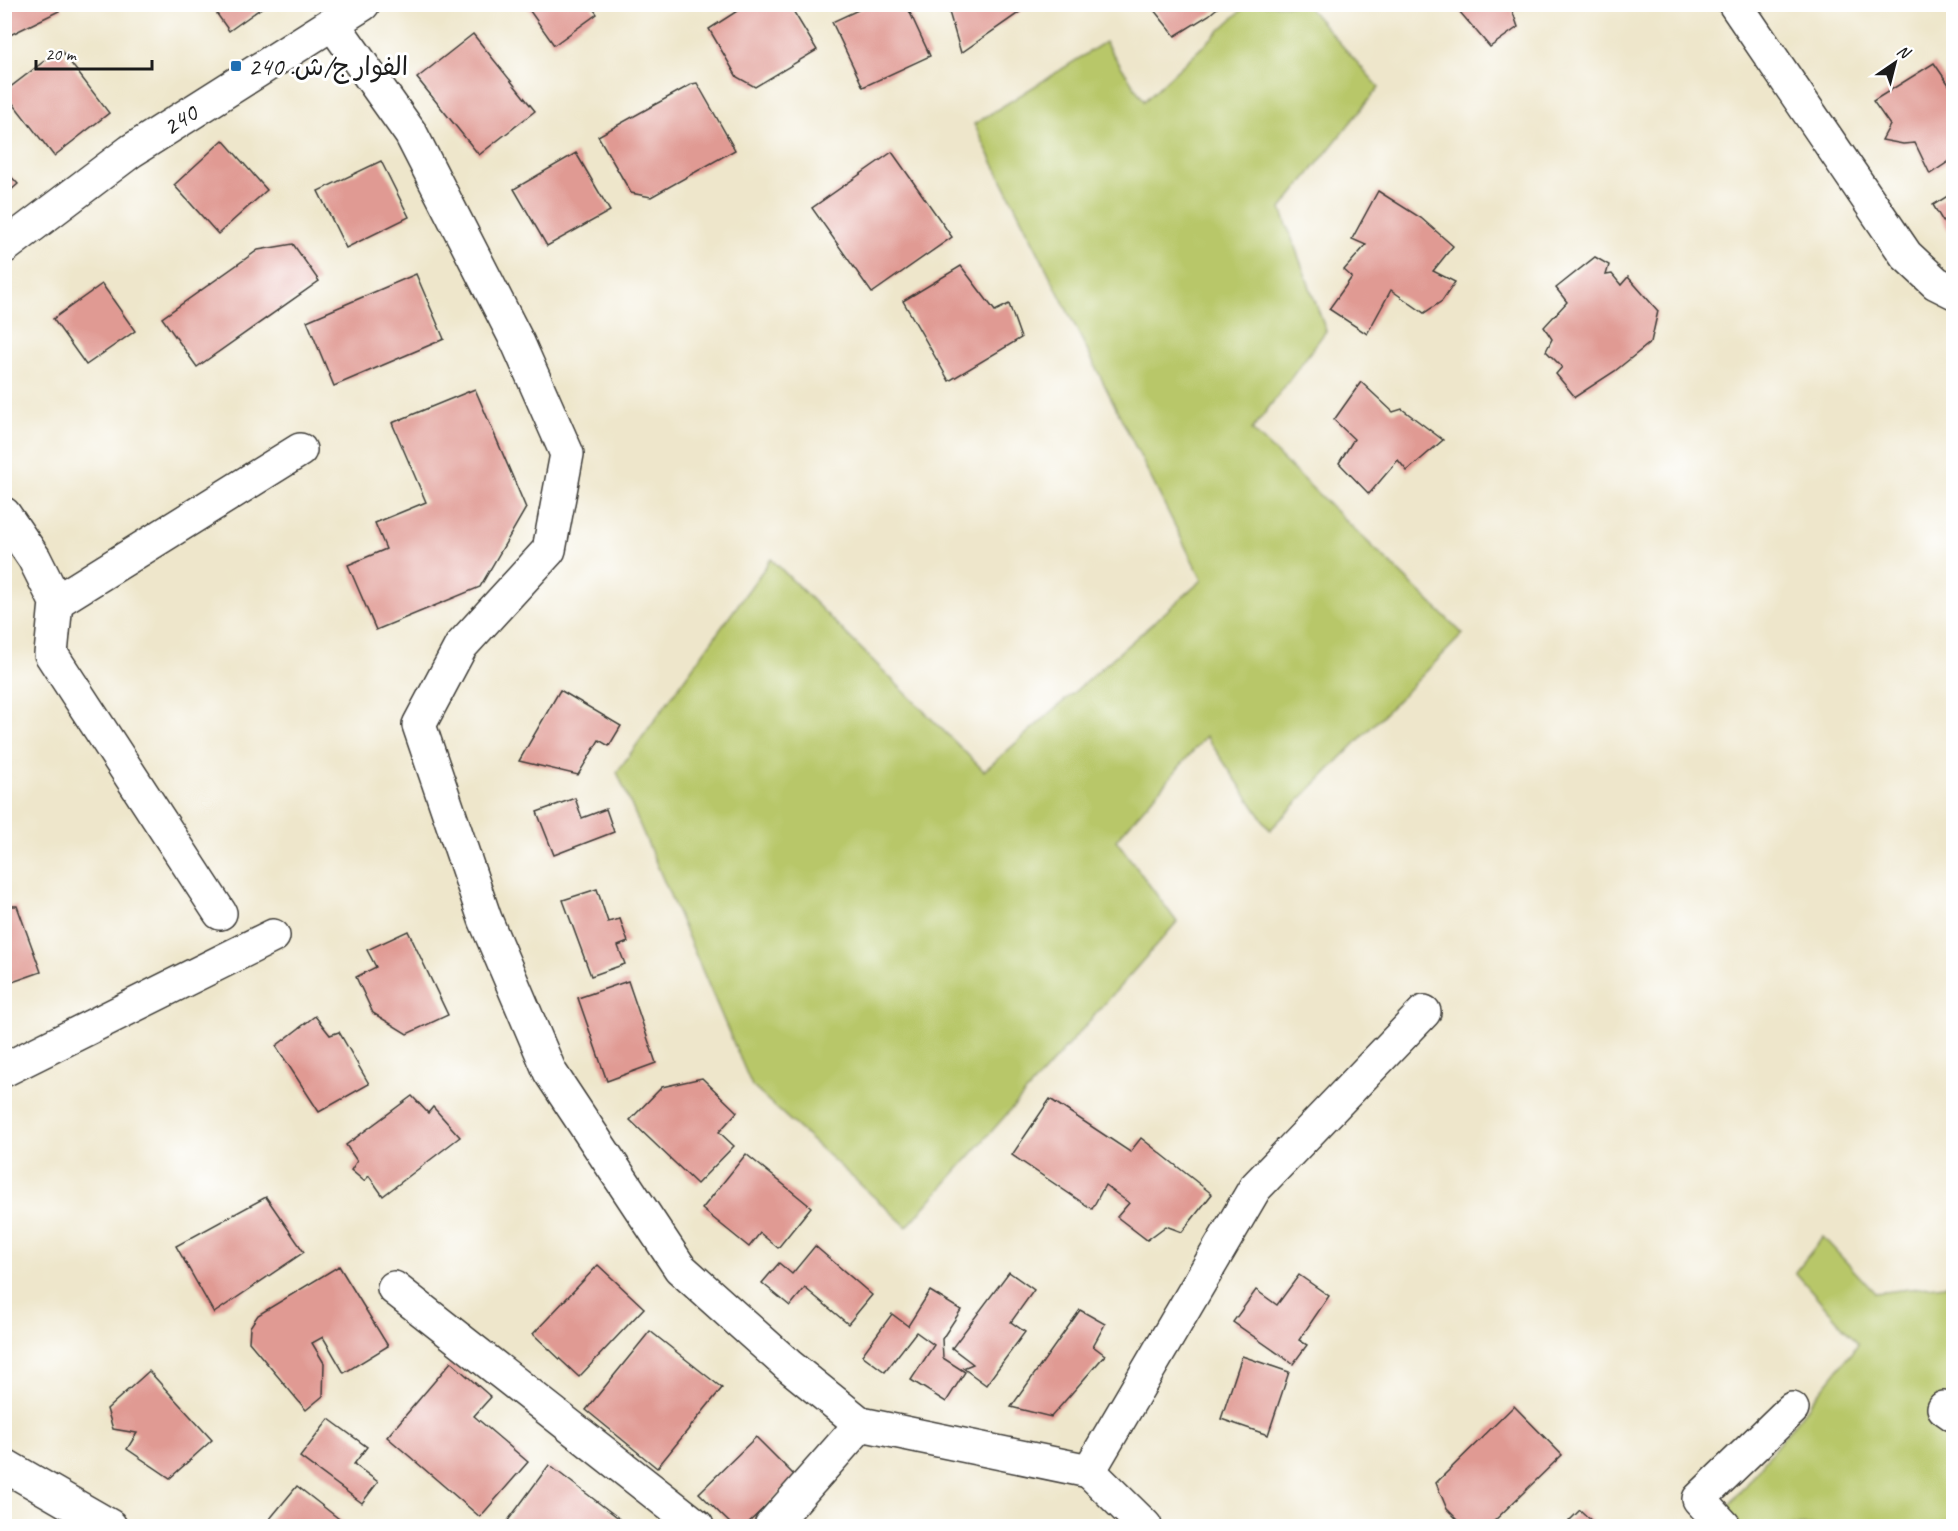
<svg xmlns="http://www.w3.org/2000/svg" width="1958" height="1531" viewBox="0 0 1958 1531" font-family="Caveat,'Playpen Sans Arabic',sans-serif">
<rect width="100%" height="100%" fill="#fff"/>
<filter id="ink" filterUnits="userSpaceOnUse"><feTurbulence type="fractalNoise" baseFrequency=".0167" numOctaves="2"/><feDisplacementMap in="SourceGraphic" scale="12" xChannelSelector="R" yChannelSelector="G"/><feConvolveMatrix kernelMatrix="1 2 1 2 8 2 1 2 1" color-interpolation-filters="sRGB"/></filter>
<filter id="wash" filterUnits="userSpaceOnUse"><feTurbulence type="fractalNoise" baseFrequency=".008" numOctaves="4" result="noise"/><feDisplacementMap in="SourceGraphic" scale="24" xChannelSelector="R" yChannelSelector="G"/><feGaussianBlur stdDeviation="1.35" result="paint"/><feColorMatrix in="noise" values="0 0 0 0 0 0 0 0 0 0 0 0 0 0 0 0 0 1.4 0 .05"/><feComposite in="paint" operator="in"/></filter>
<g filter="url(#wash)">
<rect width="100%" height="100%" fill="#eee6cb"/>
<g fill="#b8c769" stroke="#6a7242" stroke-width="1.5">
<polygon points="1247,5 1306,5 1379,87 1281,209 1326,331 1252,430 1463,634 1270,830 1206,736 1116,840 1177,922 907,1227 752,1086 617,772 771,559 984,771 1202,580 974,124 1105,42 1144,101"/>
<polygon points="1823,1237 1875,1293 1953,1284 1953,1526 1734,1526 1723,1513 1858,1344 1795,1272"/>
</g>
<g id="blocks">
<g fill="#e09a93">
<polygon points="4,4 59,4 63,9 4,38"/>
<polygon points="210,4 267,4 229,31"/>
<polygon points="525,4 590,4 597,14 554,45"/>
<polygon points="748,4 789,4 817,50 755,87 737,77 709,29"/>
<polygon points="871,4 906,4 930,56 863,87 832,22"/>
<polygon points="1149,4 1222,4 1209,15 1175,36"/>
<polygon points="1453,4 1520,4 1512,10 1518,27 1490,47"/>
<polygon points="947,5 1030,5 961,53"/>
<polygon points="473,34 535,111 479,155 417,78"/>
<polygon points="60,49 109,113 54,156 4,92"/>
<polygon points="1934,63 1954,92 1954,158 1930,174 1915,143 1903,144 1882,140 1890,125 1873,101"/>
<polygon points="697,83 735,150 651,197 631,193 598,136 692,84"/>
<polygon points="223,140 267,190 218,234 174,185"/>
<polygon points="892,152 952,237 872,293 812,208"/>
<polygon points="576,153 610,211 547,246 514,189"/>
<polygon points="381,161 409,217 346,248 318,191"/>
<polygon points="4,169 18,184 4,196"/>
<polygon points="1378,191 1421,218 1453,246 1433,271 1455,282 1442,301 1424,313 1391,290 1367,334 1329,309 1352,277 1344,270 1366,245 1352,239"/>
<polygon points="1954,192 1954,240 1933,205"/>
<polygon points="293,244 319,281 197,367 162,318 258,250"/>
<polygon points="1595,257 1609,265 1606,275 1612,274 1621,285 1628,277 1658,311 1651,342 1615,371 1575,397 1556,374 1562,367 1546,351 1552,339 1544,327 1567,302 1556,288"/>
<polygon points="961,266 995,311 1009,304 1021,338 949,381 903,301"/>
<polygon points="416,274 444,339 334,386 307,321"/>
<polygon points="102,284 135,331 86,365 53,319"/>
<polygon points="1361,382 1393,412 1402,409 1443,440 1407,471 1398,460 1369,494 1339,463 1354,439 1334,420"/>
<polygon points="475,389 526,508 480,587 376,630 348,565 386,549 375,523 426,502 392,423"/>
<polygon points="560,690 621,726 609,746 599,740 578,775 519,761"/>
<polygon points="575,798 582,818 606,809 614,832 554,855 537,812"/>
<polygon points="597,889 608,922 620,919 628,942 618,946 625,964 591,976 563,900"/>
<polygon points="4,893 9,906 17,906 41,972 4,985"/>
<polygon points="408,931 448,1015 407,1034 373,1013 356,977 376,967 367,950"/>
<polygon points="628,981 656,1063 607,1081 578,998"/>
<polygon points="315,1016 330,1035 339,1032 369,1084 319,1112 276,1046"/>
<polygon points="702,1078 737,1112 719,1132 734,1146 697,1184 630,1120 662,1087"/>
<polygon points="412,1096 428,1113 433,1107 460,1137 383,1196 369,1176 364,1181 351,1170 357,1161 346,1145"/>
<polygon points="1050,1099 1130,1152 1141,1138 1212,1194 1182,1232 1166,1226 1147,1240 1117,1217 1129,1203 1105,1185 1092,1209 1012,1155"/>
<polygon points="746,1154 811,1207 778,1248 760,1233 749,1247 702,1209"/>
<polygon points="266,1197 304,1252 214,1313 176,1246"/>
<polygon points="815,1246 872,1295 848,1324 805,1288 790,1306 762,1283 779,1263 792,1274"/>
<polygon points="598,1265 644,1308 579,1377 533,1334"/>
<polygon points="339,1266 388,1346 344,1373 323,1337 312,1343 324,1363 323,1396 306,1410 249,1342 250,1327 258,1315"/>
<polygon points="1009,1272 1034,1290 1011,1322 1025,1332 986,1385 963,1368 973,1364 952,1348"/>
<polygon points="1299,1275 1329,1296 1299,1340 1307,1345 1293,1364 1233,1322 1256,1290 1277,1305"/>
<polygon points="930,1291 961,1310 942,1339 943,1358 965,1372 946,1402 911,1380 934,1345 916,1332 885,1372 862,1355 892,1314 908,1326"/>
<polygon points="1080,1310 1105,1324 1093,1346 1105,1355 1051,1417 1011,1407"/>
<polygon points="650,1331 722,1388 657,1468 586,1410"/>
<polygon points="1242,1356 1289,1372 1268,1435 1221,1419"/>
<polygon points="451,1362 491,1397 474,1416 528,1462 480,1517 387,1437"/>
<polygon points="149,1371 212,1440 170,1478 127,1449 137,1433 113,1429 107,1409"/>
<polygon points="1514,1406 1562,1455 1489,1526 1464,1526 1447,1509 1436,1483"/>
<polygon points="329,1419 367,1447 354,1464 378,1482 362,1503 300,1457"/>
<polygon points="756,1437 796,1477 745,1526 733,1526 699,1493"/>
<polygon points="549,1465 629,1526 504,1526"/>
<polygon points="297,1486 348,1526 264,1526"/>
<polygon points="1580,1510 1597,1526 1564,1526"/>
</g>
</g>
</g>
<g filter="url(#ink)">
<use href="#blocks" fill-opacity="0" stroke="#3c3a36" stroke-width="1.5"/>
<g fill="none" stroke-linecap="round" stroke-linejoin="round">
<g stroke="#3c3a36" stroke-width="36">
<g id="minor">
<polyline points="1735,4 1906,255 1936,283 1954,292"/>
<polyline points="333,24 411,134 518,343 567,454 549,550 461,646 419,725 485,919 550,1072 680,1268 788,1365 861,1424 1089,1471 1255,1188 1424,1012"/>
<polyline points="4,247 131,151 363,4"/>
<polyline points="4,514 34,558 56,602 51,654 220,913"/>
<polyline points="56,602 300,450"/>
<polyline points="4,1070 273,936"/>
<polyline points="394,1288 697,1526"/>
<polyline points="1944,1408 1954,1415"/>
<polyline points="4,1465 110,1526"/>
<polyline points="1089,1471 1145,1526"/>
<polyline points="771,1526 861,1424"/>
<polyline points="1724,1526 1699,1499 1792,1409"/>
</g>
</g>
<use href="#minor" stroke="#fff" stroke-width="33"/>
</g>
</g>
<rect fill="#1f6fb2" stroke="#fff" stroke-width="2" x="230" y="60" width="12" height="12" rx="3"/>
<g text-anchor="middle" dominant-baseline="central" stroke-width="6" stroke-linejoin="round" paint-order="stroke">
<g font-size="26" fill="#1c1c1c" stroke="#fff" text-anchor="start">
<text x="248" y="66">الفوار ج/ش. 240</text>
</g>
<g font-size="26" fill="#1c1c1c" stroke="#fff">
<text transform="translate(180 120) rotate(-32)">240</text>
</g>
</g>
<rect width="1958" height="1531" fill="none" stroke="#fff" stroke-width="24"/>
<g transform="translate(1895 63) rotate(35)" stroke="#ffffff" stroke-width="4.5" paint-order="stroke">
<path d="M0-4.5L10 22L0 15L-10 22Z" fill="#1c1c1c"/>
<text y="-9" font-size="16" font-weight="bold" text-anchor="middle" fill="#1c1c1c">N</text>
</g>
<path d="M36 60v9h116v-9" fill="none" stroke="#1c1c1c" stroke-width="3"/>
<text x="45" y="60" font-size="18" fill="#1c1c1c" stroke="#ffffff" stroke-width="4.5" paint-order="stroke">20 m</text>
</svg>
